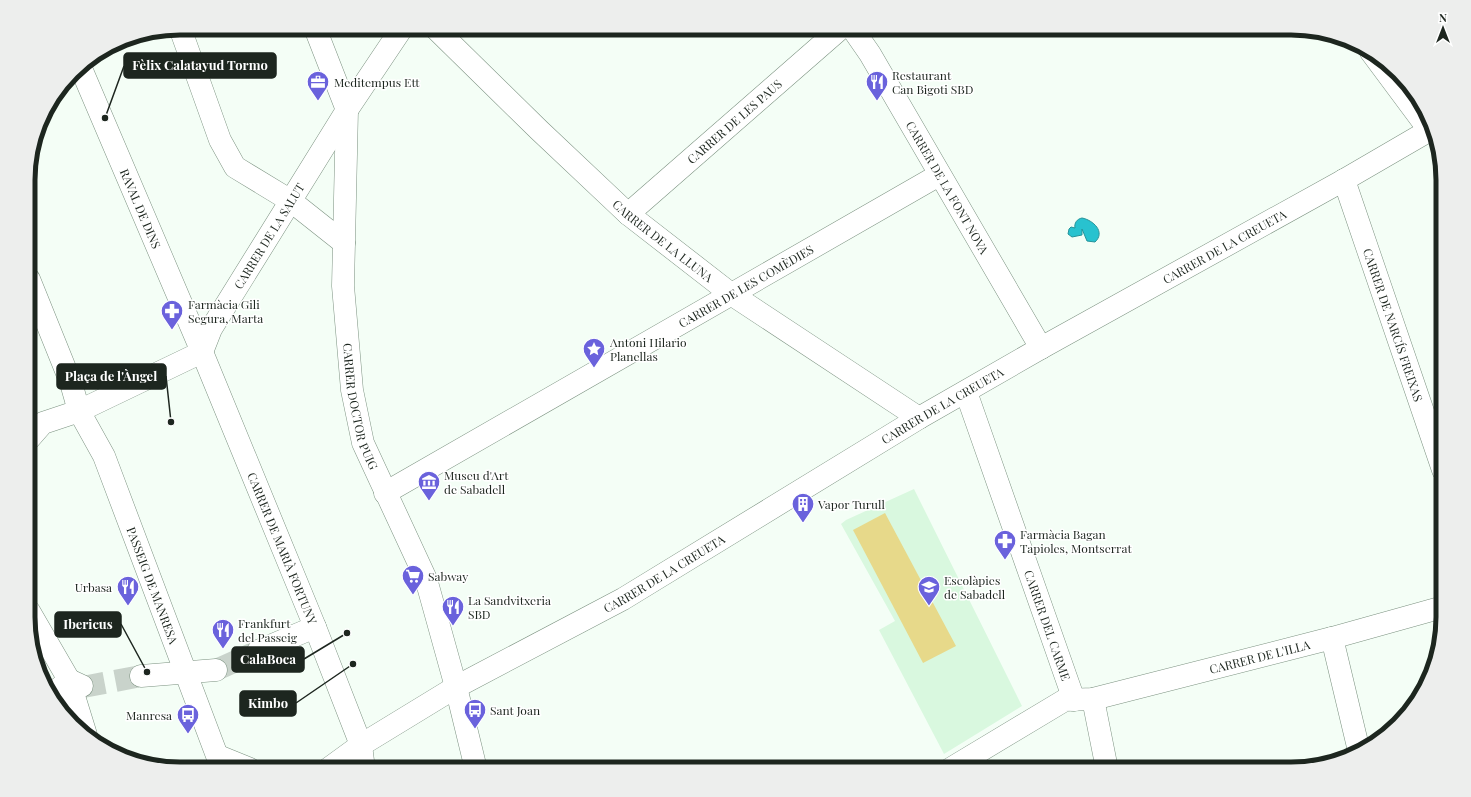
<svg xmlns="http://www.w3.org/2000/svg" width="1471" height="797" viewBox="0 0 1471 797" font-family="'Playfair Display',serif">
<rect width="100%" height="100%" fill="#f4fef6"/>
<polygon fill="#d9f8df" points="914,489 1022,706 944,754 879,630 895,621 841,524 846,520"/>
<polygon fill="#e7d98a" points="885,513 956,646 923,663 853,530"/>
<path fill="#28c2cf" stroke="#25939a" d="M1082 218C1093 220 1106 232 1095 242L1087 241 1082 229V235L1072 237 1068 234 1069 229 1071 227 1075 228C1074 223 1077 219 1082 218Z"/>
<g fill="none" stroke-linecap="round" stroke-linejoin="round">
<g stroke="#c9d3cb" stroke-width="22" stroke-dasharray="22 11" stroke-linecap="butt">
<polyline points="216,670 258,651"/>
<polyline points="83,687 141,676"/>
</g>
<g stroke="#7c9281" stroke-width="23">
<g id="minor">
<polyline points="180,28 220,140 235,167 291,201 344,243"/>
<path id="s1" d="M315 28 347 110 343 286 352 390 363 443 426 579 456 687 476 769"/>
<path id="s2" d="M435 28 539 130 628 214 731 294 919 418"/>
<path id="s3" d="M852 28 870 54 1041 348"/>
<polyline points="1371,52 1429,130"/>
<path id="s4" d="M80 66 202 352 315 627 361 745 364 769"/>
<path id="s5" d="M1344 180 1443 470"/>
<path id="s6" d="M628 214 841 28"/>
<path id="s7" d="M29 279 71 383 79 411 104 456 222 769"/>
<path id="s8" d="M966 392 1074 700"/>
<path id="s9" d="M29 439 43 423 79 411 202 352 211 329 347 110 402 28"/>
<path id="s10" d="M385 493 939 175"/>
<polyline points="29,611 69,680 86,735"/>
<polyline points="1332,638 1359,751"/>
<polyline points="258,651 315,627"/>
<polyline points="141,676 216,670"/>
<polyline points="51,695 69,680 82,686"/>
<polyline points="1093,699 1107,769"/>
<polyline points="218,756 250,769"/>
<path id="s11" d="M328 769 361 745 456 687 623 599 919 418 1041 348 1344 180 1430 130"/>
<path id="s12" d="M950 769 1065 700 1093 699 1332 638 1443 607"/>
</g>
</g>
<use href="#minor" stroke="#fff" stroke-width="22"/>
</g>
<defs>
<g id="office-pin" transform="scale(1.15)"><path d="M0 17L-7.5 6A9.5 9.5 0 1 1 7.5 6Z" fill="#6a62dc" stroke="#fff"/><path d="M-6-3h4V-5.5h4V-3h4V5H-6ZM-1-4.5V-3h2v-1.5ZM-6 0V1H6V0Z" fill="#fff"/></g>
<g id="restaurant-pin" transform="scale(1.15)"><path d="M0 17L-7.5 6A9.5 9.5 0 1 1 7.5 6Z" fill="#6a62dc" stroke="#fff"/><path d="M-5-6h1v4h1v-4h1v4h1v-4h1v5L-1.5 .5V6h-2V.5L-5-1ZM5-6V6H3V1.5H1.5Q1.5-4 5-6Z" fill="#fff"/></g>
<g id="pharmacy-pin" transform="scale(1.15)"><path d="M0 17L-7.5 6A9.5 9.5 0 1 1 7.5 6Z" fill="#6a62dc" stroke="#fff"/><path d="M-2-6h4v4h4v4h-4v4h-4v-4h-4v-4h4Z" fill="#fff"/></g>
<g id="sight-pin" transform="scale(1.15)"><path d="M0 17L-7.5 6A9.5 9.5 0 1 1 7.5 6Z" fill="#6a62dc" stroke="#fff"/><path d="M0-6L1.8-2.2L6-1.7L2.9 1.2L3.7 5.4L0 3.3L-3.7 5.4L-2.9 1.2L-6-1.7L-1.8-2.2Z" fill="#fff"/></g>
<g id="museum-pin" transform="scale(1.15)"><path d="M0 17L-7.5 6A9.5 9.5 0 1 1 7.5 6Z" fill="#6a62dc" stroke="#fff"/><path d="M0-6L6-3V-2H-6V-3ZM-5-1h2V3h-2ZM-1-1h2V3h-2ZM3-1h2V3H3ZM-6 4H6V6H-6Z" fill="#fff"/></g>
<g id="building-pin" transform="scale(1.15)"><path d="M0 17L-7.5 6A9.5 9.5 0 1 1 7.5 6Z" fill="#6a62dc" stroke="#fff"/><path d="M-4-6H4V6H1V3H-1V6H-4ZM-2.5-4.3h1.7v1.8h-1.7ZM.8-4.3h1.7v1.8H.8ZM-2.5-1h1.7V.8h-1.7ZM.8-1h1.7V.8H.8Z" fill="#fff"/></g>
<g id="supermarket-pin" transform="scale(1.15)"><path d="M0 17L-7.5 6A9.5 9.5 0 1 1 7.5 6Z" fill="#6a62dc" stroke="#fff"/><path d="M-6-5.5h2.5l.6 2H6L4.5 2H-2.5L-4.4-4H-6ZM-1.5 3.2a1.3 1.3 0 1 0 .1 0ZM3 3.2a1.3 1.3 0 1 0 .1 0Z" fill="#fff"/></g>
<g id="school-pin" transform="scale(1.15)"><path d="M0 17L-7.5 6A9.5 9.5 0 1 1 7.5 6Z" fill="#6a62dc" stroke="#fff"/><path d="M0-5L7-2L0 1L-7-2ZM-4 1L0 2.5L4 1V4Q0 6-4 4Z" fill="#fff"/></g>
<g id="bus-pin" transform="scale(1.15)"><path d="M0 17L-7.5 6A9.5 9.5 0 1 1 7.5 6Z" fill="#6a62dc" stroke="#fff"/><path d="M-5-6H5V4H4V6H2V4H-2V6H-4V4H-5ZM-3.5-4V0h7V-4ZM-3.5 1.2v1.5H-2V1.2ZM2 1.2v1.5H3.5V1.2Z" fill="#fff"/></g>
</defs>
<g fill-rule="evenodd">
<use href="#office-pin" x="318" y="82"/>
<use href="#restaurant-pin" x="877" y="82"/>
<use href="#pharmacy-pin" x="172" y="311"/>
<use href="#sight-pin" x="594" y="349"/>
<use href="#museum-pin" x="429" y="482"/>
<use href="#building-pin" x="803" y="504"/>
<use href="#pharmacy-pin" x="1005" y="541"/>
<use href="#supermarket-pin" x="413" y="576"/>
<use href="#restaurant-pin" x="128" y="587"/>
<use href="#school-pin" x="929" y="587"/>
<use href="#restaurant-pin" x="453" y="607"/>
<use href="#restaurant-pin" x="223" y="630"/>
<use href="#bus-pin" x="475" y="710"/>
<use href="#bus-pin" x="188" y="715"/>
</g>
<g text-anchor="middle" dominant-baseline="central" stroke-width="3" stroke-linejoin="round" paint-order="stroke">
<g font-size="12" fill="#1d261f" stroke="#fff" text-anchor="start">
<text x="892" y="75">Restaurant<tspan x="892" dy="14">Can Bigoti SBD</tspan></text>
<text x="334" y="82">Meditempus Ett</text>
<text x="188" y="304">Farmàcia Gili<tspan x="188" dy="14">Segura, Marta</tspan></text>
<text x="610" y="342">Antoni Hilario<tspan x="610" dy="14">Planellas</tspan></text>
<text x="444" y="475">Museu d'Art<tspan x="444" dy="14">de Sabadell</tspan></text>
<text x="818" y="504">Vapor Turull</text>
<text x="1020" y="534">Farmàcia Bagan<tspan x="1020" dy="14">Tapioles, Montserrat</tspan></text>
<text x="428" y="576">Sabway</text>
<text x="944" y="580">Escolàpies<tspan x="944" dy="14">de Sabadell</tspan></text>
<text x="112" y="587" text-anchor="end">Urbasa</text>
<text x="468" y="600">La Sandvitxeria<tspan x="468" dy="14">SBD</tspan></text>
<text x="238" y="623">Frankfurt<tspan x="238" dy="14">del Passeig</tspan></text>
<text x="490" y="710">Sant Joan</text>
<text x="172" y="715" text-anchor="end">Manresa</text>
</g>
<g font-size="12" fill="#1d261f" stroke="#fff">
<text stroke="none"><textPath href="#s6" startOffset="141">CARRER DE LES PAUS</textPath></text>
<text stroke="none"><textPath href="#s3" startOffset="186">CARRER DE LA FONT NOVA</textPath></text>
<text stroke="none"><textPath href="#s4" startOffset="155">RAVAL DE DINS</textPath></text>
<text stroke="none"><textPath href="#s9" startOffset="330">CARRER DE LA SALUT</textPath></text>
<text stroke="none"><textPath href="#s2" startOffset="312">CARRER DE LA LLUNA</textPath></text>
<text stroke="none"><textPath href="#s11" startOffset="1038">CARRER DE LA CREUETA</textPath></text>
<text stroke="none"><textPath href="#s10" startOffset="416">CARRER DE LES COMÈDIES</textPath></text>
<text stroke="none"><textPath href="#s5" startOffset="153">CARRER DE NARCÍS FREIXAS</textPath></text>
<text stroke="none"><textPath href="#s1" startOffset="386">CARRER DOCTOR PUIG</textPath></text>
<text stroke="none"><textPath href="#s11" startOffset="714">CARRER DE LA CREUETA</textPath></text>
<text stroke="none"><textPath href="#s4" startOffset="523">CARRER DE MARIÀ FORTUNY</textPath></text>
<text stroke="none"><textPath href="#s11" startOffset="389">CARRER DE LA CREUETA</textPath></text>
<text stroke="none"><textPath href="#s7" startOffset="331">PASSEIG DE MANRESA</textPath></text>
<text stroke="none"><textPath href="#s8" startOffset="247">CARRER DEL CARME</textPath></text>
<text stroke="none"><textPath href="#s12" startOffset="334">CARRER DE L'ILLA</textPath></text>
</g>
</g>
<path d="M0 0H1471V797H0ZM180 35H1291A145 145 0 0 1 1436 180V617A145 145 0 0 1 1291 762H180A145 145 0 0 1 35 617V180A145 145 0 0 1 180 35Z" fill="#edeeed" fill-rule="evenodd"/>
<path fill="none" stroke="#1d261f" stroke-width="5" d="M180 35H1291A145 145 0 0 1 1436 180V617A145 145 0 0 1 1291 762H180A145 145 0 0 1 35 617V180A145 145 0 0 1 180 35Z"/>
<path fill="none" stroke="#1d261f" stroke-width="1.5" d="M105 118L124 66M171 422L166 376M147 672L121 624M347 633L304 659M353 664L296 703"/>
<g fill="#1d261f" stroke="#fff" stroke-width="1.5">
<circle cx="105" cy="118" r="4"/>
<circle cx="171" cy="422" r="4"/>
<circle cx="147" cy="672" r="4"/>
<circle cx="347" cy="633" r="4"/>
<circle cx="353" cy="664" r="4"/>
</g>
<g fill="#1d261f" stroke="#1d261f" stroke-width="1.5">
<rect x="124" y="53" width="152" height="25" rx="4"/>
<rect x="57" y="364" width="109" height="25" rx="4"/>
<rect x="55" y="612" width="66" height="25" rx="4"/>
<rect x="232" y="647" width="72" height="25" rx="4"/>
<rect x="240" y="691" width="56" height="25" rx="4"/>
</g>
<g font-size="13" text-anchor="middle" font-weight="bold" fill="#fff">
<text x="200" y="70">Fèlix Calatayud Tormo</text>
<text x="111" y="381">Plaça de l'Àngel</text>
<text x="88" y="629">Ibericus</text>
<text x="268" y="664">CalaBoca</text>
<text x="268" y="708">Kimbo</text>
</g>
<g transform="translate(1443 28)" stroke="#ffffff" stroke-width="3" paint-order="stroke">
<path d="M0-3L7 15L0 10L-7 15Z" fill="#1d261f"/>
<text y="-6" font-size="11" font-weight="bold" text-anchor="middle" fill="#1d261f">N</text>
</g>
</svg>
